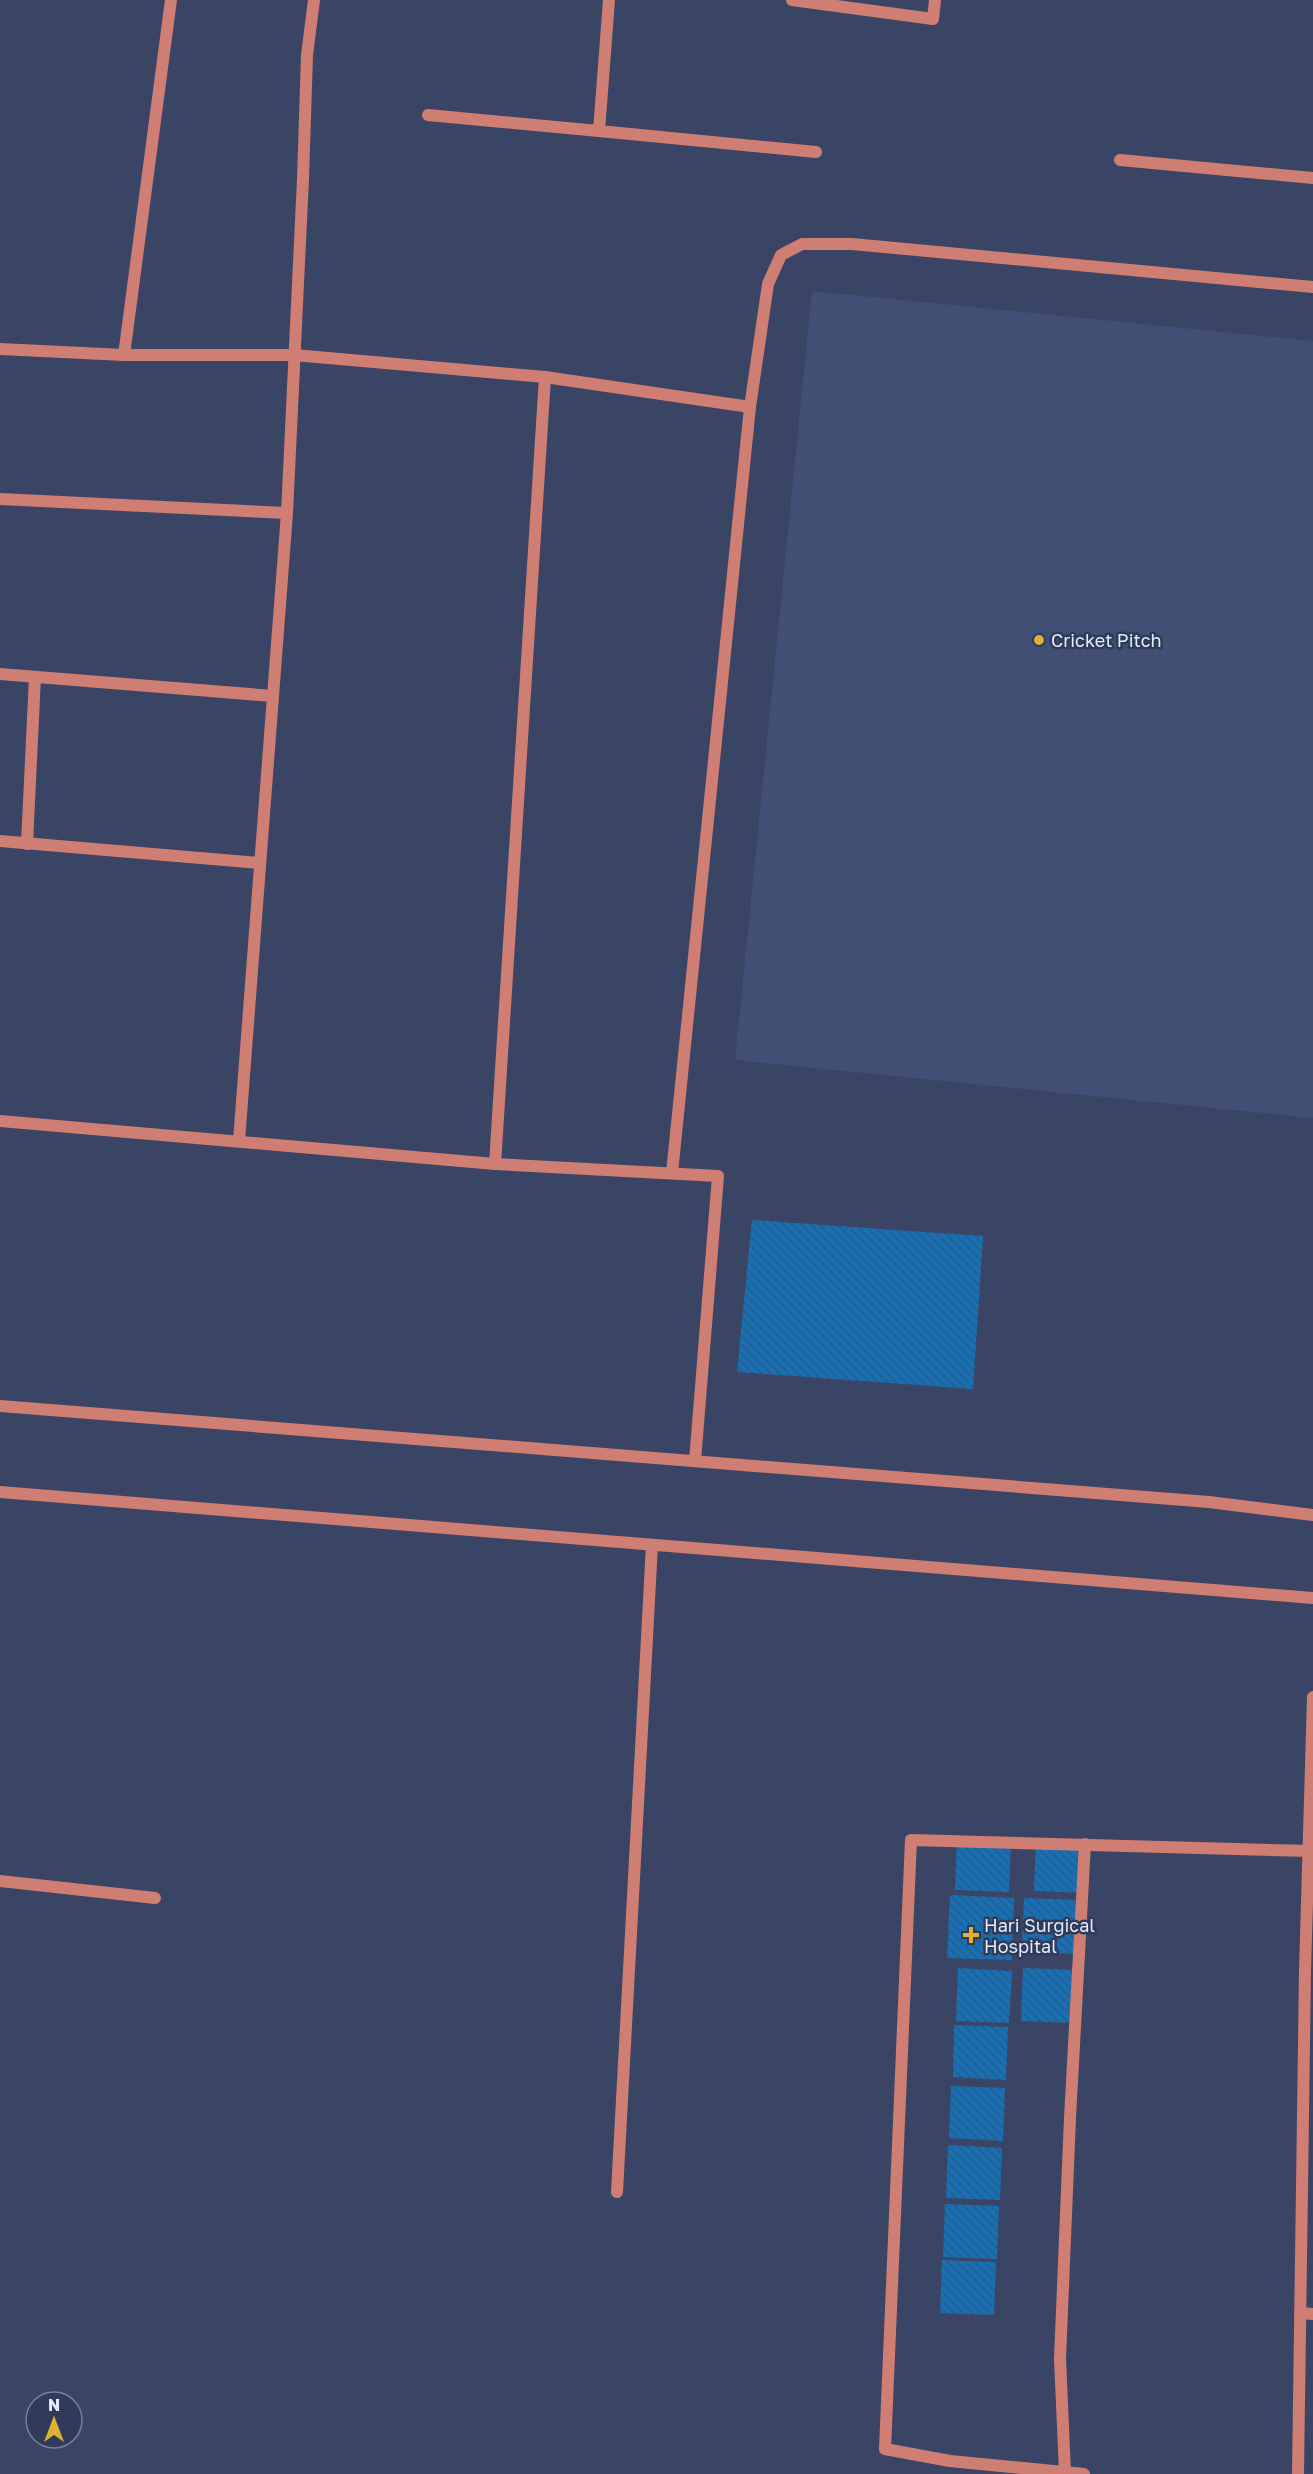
<svg xmlns="http://www.w3.org/2000/svg" width="1313" height="2474" viewBox="0 0 1313 2474" font-family="'Golos Text',sans-serif">
<defs>
<pattern id="building-back-hatch" width="6" height="6" patternUnits="userSpaceOnUse" patternTransform="scale(1.5)"><rect width="6" height="6" fill="#1770b6"/><path d="M-1 5l2 2M0 0l6 6M5-1l2 2" fill="none" stroke="#2e5b81"/></pattern>
</defs>
<rect width="100%" height="100%" fill="#3a4565"/>
<polygon fill="#414f74" points="812,291 1313,341 1313,1118 735,1060"/>
<g fill="url(#building-back-hatch)">
<polygon points="752,1220 983,1236 973,1389 737,1372"/>
<polygon points="957,1837 1011,1839 1009,1892 955,1890"/>
<polygon points="1036,1838 1090,1840 1087,1893 1034,1891"/>
<polygon points="950,1895 1014,1898 1012,1960 947,1958"/>
<polygon points="1024,1898 1078,1900 1075,1954 1022,1951"/>
<polygon points="958,1968 1012,1971 1009,2023 956,2021"/>
<polygon points="1023,1968 1077,1970 1075,2023 1021,2021"/>
<polygon points="954,2025 1008,2027 1006,2080 953,2077"/>
<polygon points="951,2086 1005,2088 1003,2141 949,2138"/>
<polygon points="948,2145 1002,2148 1000,2200 946,2198"/>
<polygon points="945,2204 999,2206 997,2259 943,2257"/>
<polygon points="942,2260 996,2262 994,2315 940,2313"/>
</g>
<g fill="none" stroke-linecap="round" stroke-linejoin="round">
<polyline stroke="#cf7e74" stroke-width="12" points="617,2192 652,1545"/>
<g stroke="#cf7e74" stroke-width="12">
<polyline points="792,0 933,19 935,0"/>
<polyline points="428,115 599,131 609,0"/>
<polyline points="599,131 816,152"/>
<polyline points="1120,160 1313,178"/>
<polyline points="0,349 124,355 294,355 545,377 750,407 672,1173"/>
<polyline points="124,355 171,0"/>
<polyline points="750,407 768,284 781,255 802,244 852,244 1313,287"/>
<polyline points="0,499 287,513"/>
<polyline points="0,674 273,696"/>
<polyline points="0,841 260,863"/>
<polyline points="27,844 35,677"/>
<polyline points="0,1121 495,1164 718,1176 695,1461"/>
<polyline points="239,1141 287,513 303,179 307,55 314,0"/>
<polyline points="495,1164 545,377"/>
<polyline points="0,1881 155,1898"/>
<polyline points="1300,2313 1313,2314"/>
<polyline points="1065,2472 1060,2359 1070,2118 1085,1844"/>
<polyline points="1084,2474 950,2461 885,2449 911,1840 1309,1851"/>
</g>
<g stroke="#cf7e74" stroke-width="12">
<polyline points="0,1406 1209,1502 1313,1515"/>
<polyline points="0,1492 1313,1598"/>
<polyline points="1298,2474 1305,1971 1313,1697"/>
</g>
</g>
<g fill="#ddb133" stroke="#303b59" stroke-width="2">
<circle cx="1039" cy="640" r="6"/>
<path d="M968 1926h6v6h6v6h-6v6h-6v-6h-6v-6h6z"/>
</g>
<g text-anchor="middle" dominant-baseline="central" stroke-width="5" stroke-linejoin="round" paint-order="stroke">
<g font-size="18" fill="#e2eafd" stroke="#303b59" text-anchor="start">
<text x="1051" y="640">Cricket Pitch</text>
<text x="984" y="1925">Hari Surgical<tspan x="984" dy="21">Hospital</tspan></text>
</g>
</g>
<g transform="translate(54 2420)"><circle r="28" fill="#303b59" stroke="#77819b" stroke-width="1.5"/>
<path d="M0-4.5L10 22L0 15L-10 22Z" fill="#ddb133"/>
<text y="-9" font-size="16" font-weight="bold" text-anchor="middle" fill="#e2eafd">N</text>
</g>
</svg>
